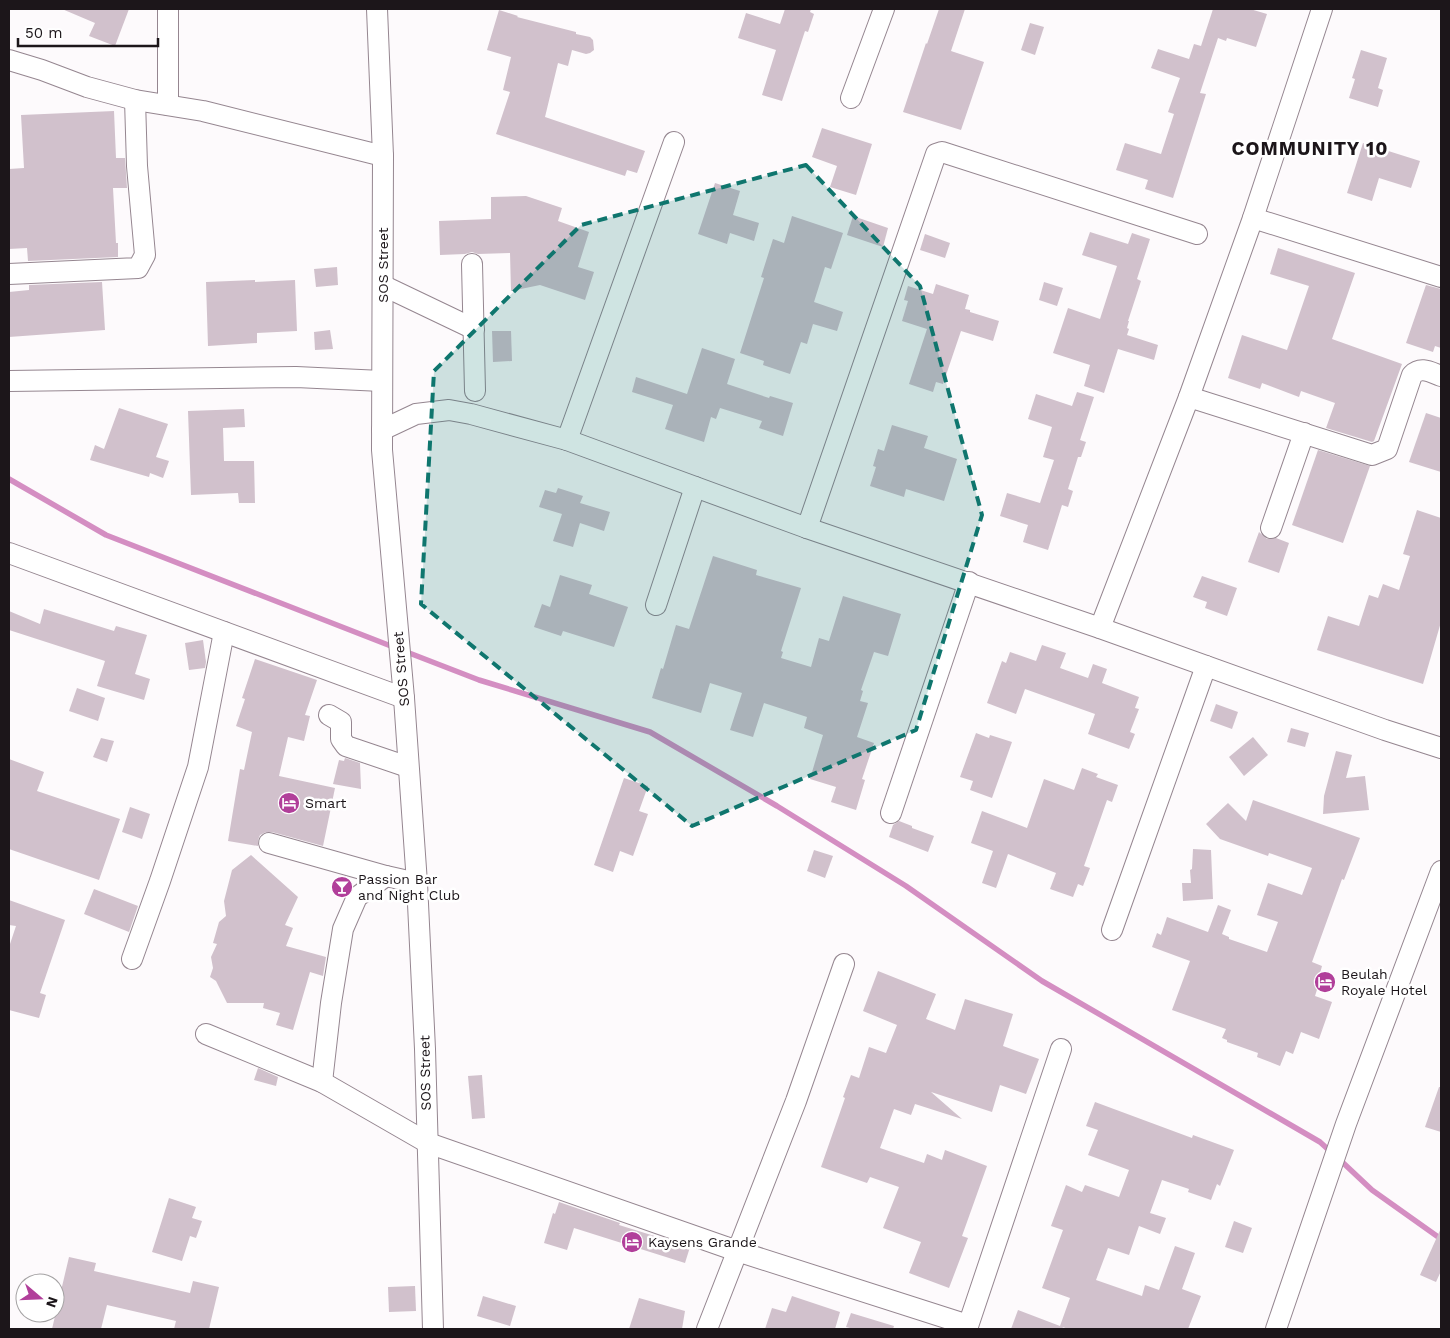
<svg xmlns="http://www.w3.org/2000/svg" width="1450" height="1338" viewBox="0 0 1450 1338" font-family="'Work Sans',sans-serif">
<rect width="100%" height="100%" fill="#fdfafc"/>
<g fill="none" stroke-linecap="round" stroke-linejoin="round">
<g stroke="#d48ec2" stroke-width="5.5">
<polyline points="9,479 106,535 396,648"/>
<polyline points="404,651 479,680 650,732 777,806 906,886 1042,981 1320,1142 1332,1153"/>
<polyline points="1339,1159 1372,1190 1441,1239"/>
</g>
</g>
<g fill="#d1c1cc">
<polygon points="62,9 129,9 115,46 89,36 95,23"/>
<polygon points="785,9 811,9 810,12 814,14 808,32 805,31 782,101 762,95 776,50 738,38 746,13 780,24"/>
<polygon points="939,9 965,9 951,51 984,62 961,130 903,112 926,43 927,44"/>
<polygon points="1213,9 1250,9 1267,14 1256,47 1227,38 1226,41 1218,38 1200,93 1206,94 1173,198 1145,189 1148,180 1116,170 1125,143 1161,154 1174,114 1168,112 1180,78 1151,68 1158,49 1189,59 1194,44 1201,46"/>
<polygon points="499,10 518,16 517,17 576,32 576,34 590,37 593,40 594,50 590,53 586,54 572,50 568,66 558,63 545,117 645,151 637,173 627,170 625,176 496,134 510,92 503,90 511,57 487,50"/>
<polygon points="1030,23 1044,27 1035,55 1021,50"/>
<polygon points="1361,50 1387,58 1378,88 1383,90 1378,107 1349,98 1355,79 1352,78"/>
<polygon points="114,111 116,158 125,158 127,188 113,188 116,243 118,243 118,257 28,261 27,248 9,249 9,169 24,168 21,115"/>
<polygon points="822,128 872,144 856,195 830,187 837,166 812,157"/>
<polygon points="1363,143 1420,161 1411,188 1379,178 1372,201 1347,193"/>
<polygon points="715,183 740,191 733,215 759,223 754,241 730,233 727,244 698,234"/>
<polygon points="526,196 562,208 558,221 589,232 578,267 594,272 585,300 540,285 511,291 510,253 478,254 472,252 465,254 440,255 439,221 491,219 491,197"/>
<polygon points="792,216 843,233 831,269 825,267 814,302 843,312 837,331 813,324 807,344 801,342 790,374 763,365 764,361 740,353 764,278 761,277 773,239 784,243"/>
<polygon points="853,216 888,228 883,247 847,235"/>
<polygon points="1090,232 1128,244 1132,233 1150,239 1137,279 1141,281 1128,321 1129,321 1127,328 1129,329 1127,335 1158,345 1154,360 1118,349 1104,393 1084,386 1090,365 1053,353 1068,308 1100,319 1117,266 1082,255"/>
<polygon points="925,234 950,243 945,258 920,250"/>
<polygon points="1278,248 1355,273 1332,339 1402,364 1374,441 1372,442 1326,428 1335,403 1301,391 1299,397 1262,383 1260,389 1228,378 1242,335 1287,350 1309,286 1270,274"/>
<polygon points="337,267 338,285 316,287 314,269"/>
<polygon points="255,280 255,282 295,280 297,331 257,333 257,343 208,346 206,282"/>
<polygon points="102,282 105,330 9,337 9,292 29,290 29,285"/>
<polygon points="1044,282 1063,288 1057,306 1039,300"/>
<polygon points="936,284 969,295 965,309 970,310 970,312 999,321 993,341 961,331 943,384 936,382 933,392 909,384 927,329 902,321 908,301 904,300 908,286 933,294"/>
<polygon points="1426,285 1441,289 1441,348 1435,346 1433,352 1406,343"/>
<polygon points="330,330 333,349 315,350 314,332"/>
<polygon points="492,331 511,331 512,361 493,362"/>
<polygon points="702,348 735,359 727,384 769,398 770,396 793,403 783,436 759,428 762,421 720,408 716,419 711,417 704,442 665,429 673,405 632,392 636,377 687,394"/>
<polygon points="1077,392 1094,397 1080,440 1086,442 1081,457 1078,457 1068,489 1073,491 1068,507 1062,505 1048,550 1023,542 1028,525 1000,516 1007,493 1040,503 1054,460 1043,457 1052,427 1028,419 1036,394 1072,406"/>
<polygon points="119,408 168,424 156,457 169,461 163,478 150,473 149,477 90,460 95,445 104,449"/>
<polygon points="244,409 245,427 223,428 224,461 254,461 255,503 239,503 238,493 191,495 188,411"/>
<polygon points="1426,413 1441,418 1441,472 1409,462"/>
<polygon points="892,425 928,436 924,448 957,459 944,501 906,489 904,497 870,486 876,467 873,466 878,449 884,451"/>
<polygon points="1318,450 1370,466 1343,543 1292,525"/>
<polygon points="558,488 583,496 580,503 610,512 604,531 580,523 573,547 553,541 562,514 539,507 545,490 556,493"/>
<polygon points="1417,510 1441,518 1441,622 1423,684 1317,650 1328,616 1359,626 1369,595 1378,598 1383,584 1399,590 1410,556 1403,554"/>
<polygon points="1259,532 1267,539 1276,538 1289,543 1279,573 1248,562"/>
<polygon points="713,556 757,570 756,575 801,588 781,651 783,652 781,658 811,667 819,638 829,641 843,596 901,614 888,656 874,652 861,690 863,691 860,701 868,703 857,737 874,743 862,779 865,780 856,810 831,802 836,787 810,779 823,735 804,728 807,717 764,703 753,737 730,730 742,693 710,683 701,713 652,698 661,668 663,669 676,625 689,629"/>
<polygon points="560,575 592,585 589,594 628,607 614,647 563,631 561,636 534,627 542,604 550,607"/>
<polygon points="1202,576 1237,588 1227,616 1205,608 1207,602 1193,597"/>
<polygon points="44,609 114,631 116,626 147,635 135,674 150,679 144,700 97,686 105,661 9,630 9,611 40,624"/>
<polygon points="203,640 206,662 205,668 189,670 185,643"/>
<polygon points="1042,645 1066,653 1060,668 1088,678 1093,664 1107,669 1102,683 1139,697 1135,708 1139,709 1130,732 1135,734 1129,749 1088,734 1095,714 1025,689 1016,714 987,703 1002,661 1006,663 1010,652 1036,661"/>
<polygon points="255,659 317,680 305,715 310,716 304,741 288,737 279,776 335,788 323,846 272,832 266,832 260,835 258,840 258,846 228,841 240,769 244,770 252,732 236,726 245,699 242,698"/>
<polygon points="77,688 105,698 98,721 69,711"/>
<polygon points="1216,704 1238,712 1232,729 1210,721"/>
<polygon points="1291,728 1309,733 1305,747 1287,742"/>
<polygon points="976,733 989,738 990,735 1012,742 992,798 970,790 973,781 960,777"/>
<polygon points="1253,737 1268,755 1244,776 1229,757"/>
<polygon points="101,738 114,741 107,762 93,757"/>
<polygon points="1336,751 1352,755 1346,778 1365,776 1369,810 1323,814 1324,796"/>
<polygon points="345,758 360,763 361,789 333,784 339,760 344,761"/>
<polygon points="9,759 44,772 37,791 120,819 99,880 9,849"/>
<polygon points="1082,768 1098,774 1096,777 1118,785 1112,802 1107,800 1084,866 1090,868 1083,886 1078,884 1073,897 1050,889 1056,873 1008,854 996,888 982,883 993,851 971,843 982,811 1027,828 1044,779 1074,790"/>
<polygon points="624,778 648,786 639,811 648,814 633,856 620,851 613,872 594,865"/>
<polygon points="1253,800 1360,838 1344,880 1342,879 1312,962 1322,966 1319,977 1321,977 1315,996 1332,1002 1319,1039 1301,1032 1293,1054 1286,1051 1280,1066 1257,1057 1258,1053 1227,1042 1227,1040 1222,1038 1226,1029 1172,1010 1190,961 1152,947 1157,933 1161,935 1167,917 1208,932 1218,905 1231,910 1222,934 1229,937 1229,939 1267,952 1278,922 1257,915 1268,883 1302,895 1312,868 1269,853 1268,856 1220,839 1206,824 1228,803 1246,821"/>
<polygon points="130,807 150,814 142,839 122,832"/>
<polygon points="899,821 912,826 912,828 934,836 928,852 889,837 893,825"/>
<polygon points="1193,849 1211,850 1213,899 1183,901 1182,883 1191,883 1190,870 1192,869"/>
<polygon points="814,850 833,856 825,878 807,871"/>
<polygon points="251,855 298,897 285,925 293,928 286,946 326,957 323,976 310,972 293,1030 276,1025 280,1013 263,1008 264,1003 227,1003 216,981 210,977 213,968 211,957 217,944 213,943 219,922 226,916 224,901 232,870"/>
<polygon points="94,889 138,906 129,932 84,914"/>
<polygon points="9,900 65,920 40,993 46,995 39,1018 9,1010 9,947 16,926 9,925"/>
<polygon points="878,971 936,994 926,1019 955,1030 965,999 1013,1014 1003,1046 1039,1059 1026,1094 1000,1085 992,1112 931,1092 962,1119 915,1104 911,1115 894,1109 880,1148 924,1163 927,1154 942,1160 945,1150 987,1166 962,1236 968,1238 949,1288 909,1273 921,1242 883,1228 899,1187 870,1177 867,1183 821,1167 845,1098 843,1097 851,1075 859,1078 869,1047 886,1053 897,1025 863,1011"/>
<polygon points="258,1068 278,1077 276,1086 254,1080"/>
<polygon points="482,1075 485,1118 472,1119 468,1076"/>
<polygon points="1439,1087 1441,1087 1441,1132 1425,1127"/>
<polygon points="1095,1102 1192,1138 1193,1135 1234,1150 1220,1186 1217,1184 1211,1200 1188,1192 1189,1189 1162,1180 1150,1213 1166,1218 1160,1234 1139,1226 1129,1255 1108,1248 1096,1280 1142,1296 1145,1285 1159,1290 1175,1246 1195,1253 1182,1289 1201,1296 1188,1329 1069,1329 1062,1327 1065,1329 1011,1329 1018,1310 1060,1326 1070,1298 1042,1288 1063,1230 1051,1226 1066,1185 1082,1192 1085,1185 1119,1197 1129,1170 1088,1155 1098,1130 1086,1126"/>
<polygon points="169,1198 196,1207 192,1218 202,1221 196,1238 190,1236 182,1261 152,1252"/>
<polygon points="559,1202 620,1223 619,1225 690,1247 685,1263 574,1228 567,1250 544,1243 553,1213 555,1214"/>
<polygon points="1234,1221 1252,1228 1243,1253 1225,1247"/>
<polygon points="1441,1228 1441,1271 1436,1282 1420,1275"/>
<polygon points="69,1257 96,1263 94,1271 190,1293 193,1281 219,1287 209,1329 174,1329 176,1321 107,1305 101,1329 52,1329"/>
<polygon points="415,1286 416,1311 389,1312 388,1287"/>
<polygon points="483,1296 516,1306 510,1326 477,1316"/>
<polygon points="792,1296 840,1312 835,1329 765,1329 772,1308 786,1312"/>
<polygon points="639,1298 685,1311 682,1329 629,1329"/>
<polygon points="851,1313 894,1326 893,1329 854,1329 846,1327"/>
</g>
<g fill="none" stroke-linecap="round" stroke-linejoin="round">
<g stroke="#958690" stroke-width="22">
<g id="minor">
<polyline points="168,9 168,105"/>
<polyline points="377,9 383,156 382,450 404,698 417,883 425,1049 433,1329"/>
<polyline points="9,60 42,70 87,87 135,100 203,111 383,156"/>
<polyline points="851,98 884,9"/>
<polyline points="1253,218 1441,277"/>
<polyline points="472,264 475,391"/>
<polyline points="9,274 138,268 145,255 137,166 135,100"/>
<polyline points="384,286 474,329"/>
<polyline points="9,381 296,377 382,381"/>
<path d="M1189 397 1372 455 1387 449 1412 375C1421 366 1430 372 1441 376"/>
<polyline points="382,430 416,414 449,410 471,414 567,440 807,528 1100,628 1385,730 1441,748"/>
<polyline points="567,440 674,142"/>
<polyline points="807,528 936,154 942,152 1197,234"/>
<polyline points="1271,528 1304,433"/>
<polyline points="9,553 404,698"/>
<polyline points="656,605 695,487"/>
<polyline points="1100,628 1189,397 1253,218 1322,9"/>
<polyline points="329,715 341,722 341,739 346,746 408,767"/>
<polyline points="891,813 969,582"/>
<polyline points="269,843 386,876 417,883"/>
<polyline points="1112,930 1206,666"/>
<polyline points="132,959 160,881 198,767 224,632"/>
<polyline points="206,1034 322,1082 428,1143 737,1251 968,1325"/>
<polyline points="322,1082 331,1003 343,929 357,897 386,876"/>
<polyline points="707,1329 796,1101 844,964"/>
<polyline points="967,1329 1061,1049"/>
<polyline points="1276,1329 1346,1124 1441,871"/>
</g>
</g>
<use href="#minor" stroke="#fff" stroke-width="20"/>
</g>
<path fill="#0f766e" fill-opacity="0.2" stroke="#0f766e" stroke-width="4" stroke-dasharray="10 6" stroke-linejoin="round" d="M806 165 920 286 982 515 916 730 692 826 421 604 434 371 581 225Z"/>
<defs>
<g id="hotel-disc" transform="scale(1.125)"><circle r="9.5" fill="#b13f9a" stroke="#fff"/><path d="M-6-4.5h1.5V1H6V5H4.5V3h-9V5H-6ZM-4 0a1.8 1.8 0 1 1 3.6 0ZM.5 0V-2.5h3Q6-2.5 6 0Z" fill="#fff"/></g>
<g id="bar-disc" transform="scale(1.125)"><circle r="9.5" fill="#b13f9a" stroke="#fff"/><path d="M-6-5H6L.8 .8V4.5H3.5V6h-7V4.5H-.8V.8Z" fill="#fff"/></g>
</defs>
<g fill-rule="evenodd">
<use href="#hotel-disc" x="289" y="803"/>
<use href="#bar-disc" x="342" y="887"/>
<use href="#hotel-disc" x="1325" y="982"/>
<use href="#hotel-disc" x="632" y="1242"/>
</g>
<g text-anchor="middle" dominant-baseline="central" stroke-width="5" stroke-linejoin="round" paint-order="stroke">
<g font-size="14" fill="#1c161a" stroke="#fff">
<text transform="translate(383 265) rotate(-90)">SOS Street</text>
<text transform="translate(401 669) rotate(-95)">SOS Street</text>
<text transform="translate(425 1073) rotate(-91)">SOS Street</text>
</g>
<g font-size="14" fill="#1c161a" stroke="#fff" text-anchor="start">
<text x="305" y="803">Smart</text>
<text x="358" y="879">Passion Bar<tspan x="358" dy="16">and Night Club</tspan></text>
<text x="1341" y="974">Beulah<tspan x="1341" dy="16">Royale Hotel</tspan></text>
<text x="648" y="1242">Kaysens Grande</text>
</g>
<g font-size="19" font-weight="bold" letter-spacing="1" fill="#1c161a" stroke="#fff">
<text x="1310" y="148">COMMUNITY 10</text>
</g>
</g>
<rect width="1450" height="1338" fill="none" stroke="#1c161a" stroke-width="20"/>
<g transform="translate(40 1298) rotate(109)"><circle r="24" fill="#ffffff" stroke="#a4a2a3"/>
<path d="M0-4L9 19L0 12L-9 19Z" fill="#b13f9a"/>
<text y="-8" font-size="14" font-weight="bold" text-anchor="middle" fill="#1c161a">N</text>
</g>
<path d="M18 38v8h140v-8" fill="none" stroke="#1c161a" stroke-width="2.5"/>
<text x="25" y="38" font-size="15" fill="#1c161a" stroke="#ffffff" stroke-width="4" paint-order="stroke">50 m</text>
</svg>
